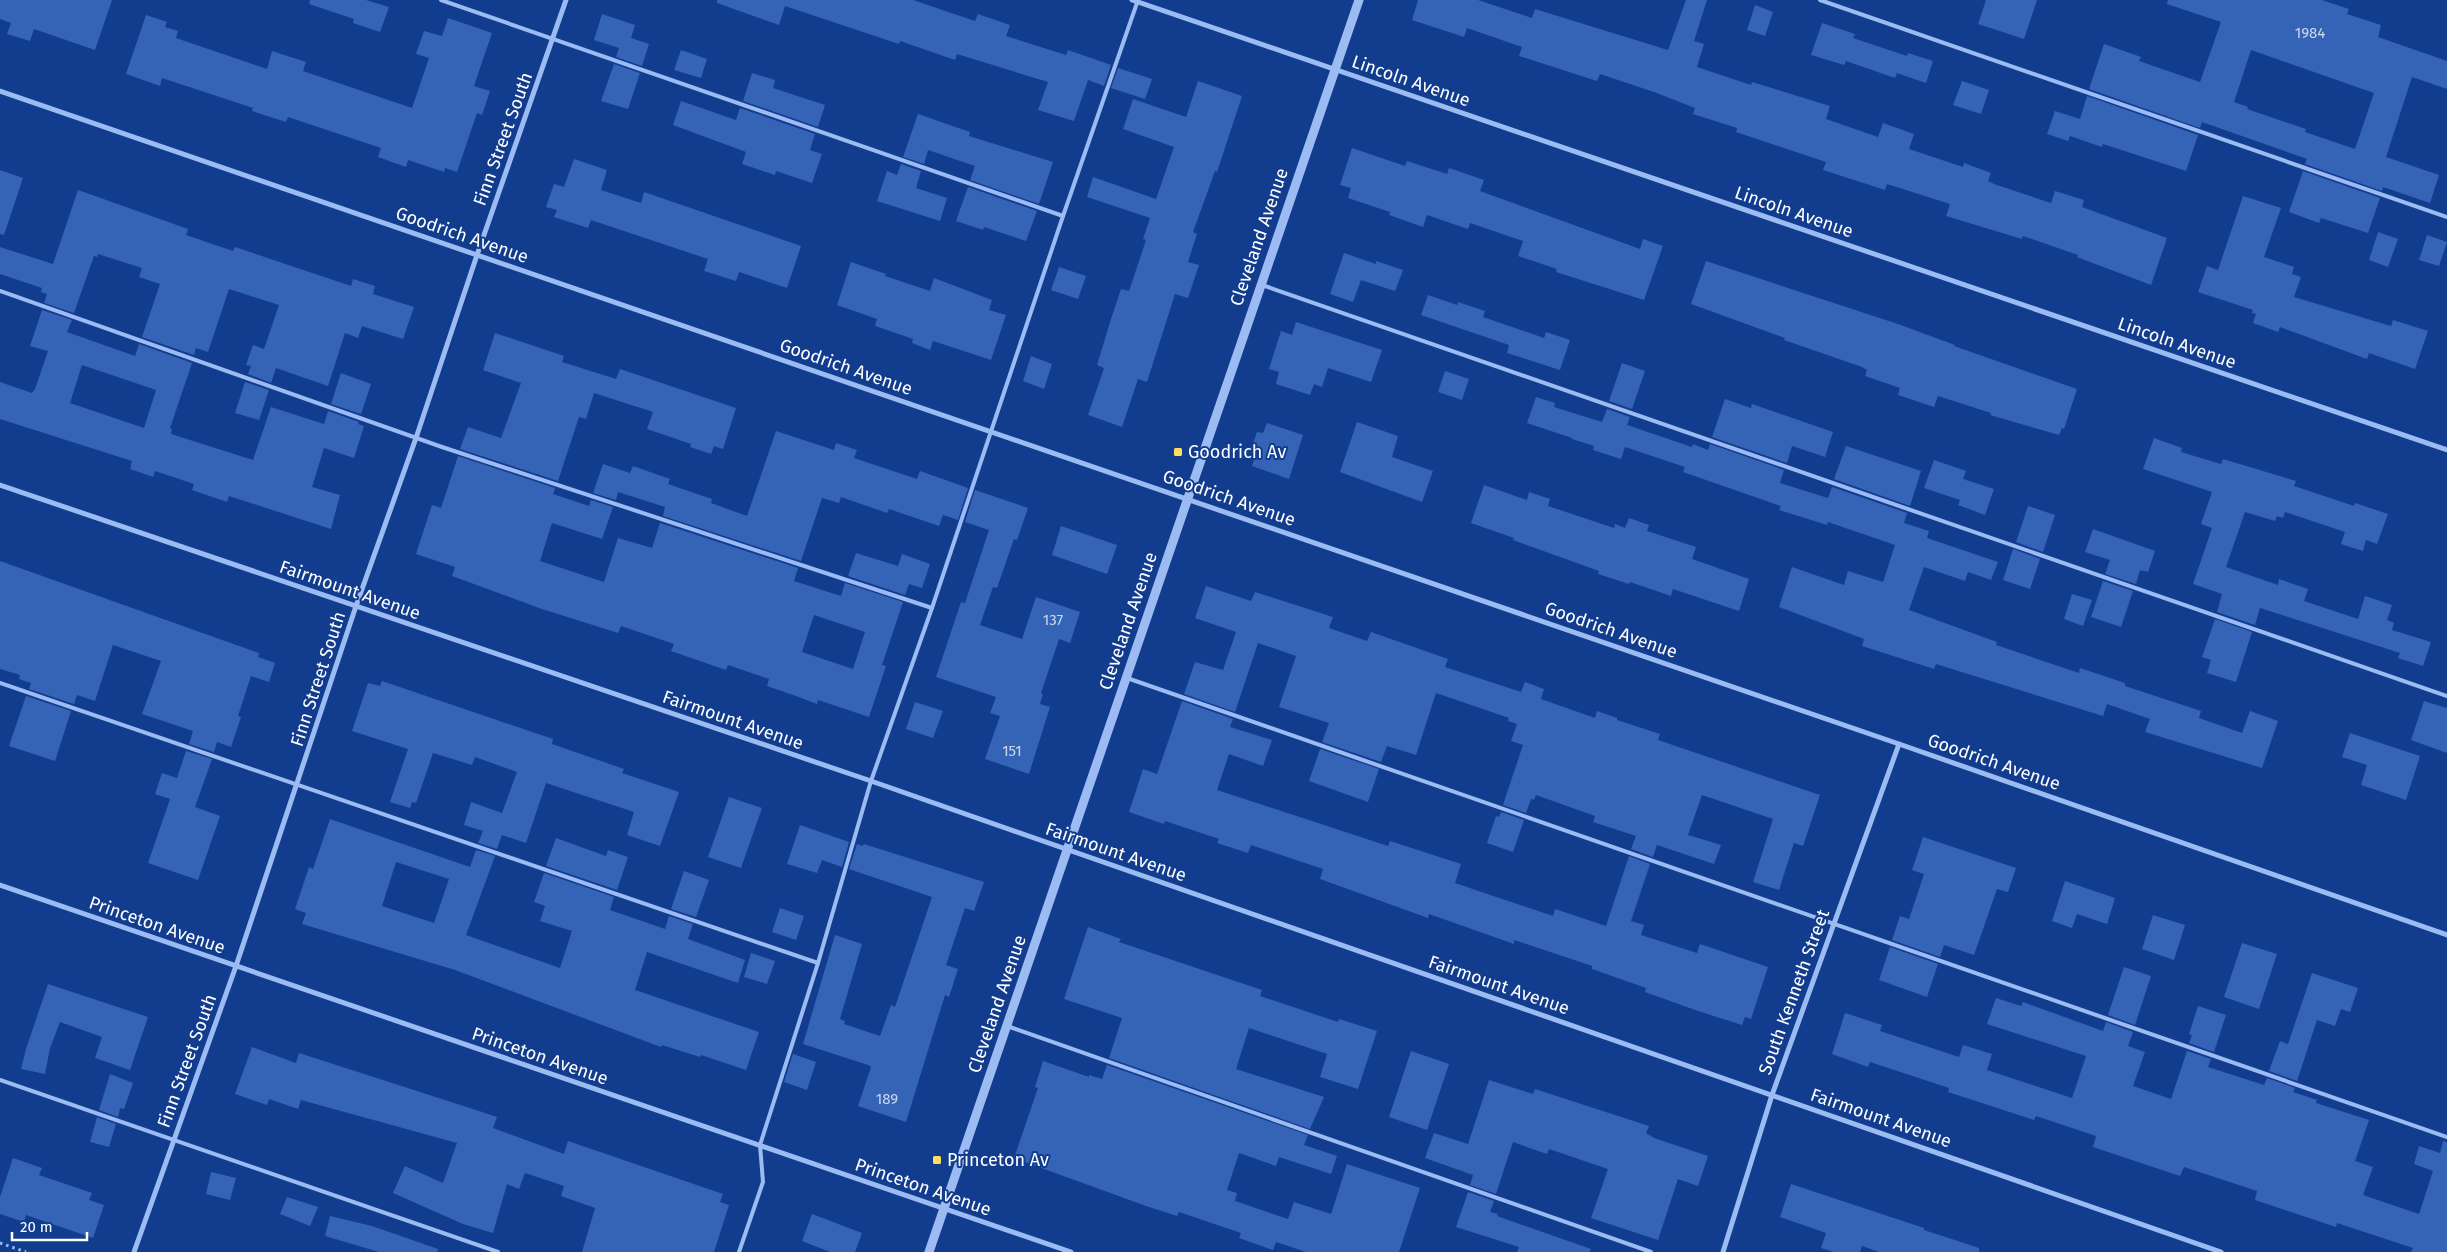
<svg xmlns="http://www.w3.org/2000/svg" width="2447" height="1252" viewBox="0 0 2447 1252" font-family="'Fira Sans',sans-serif">
<rect width="100%" height="100%" fill="#123d8f"/>
<g fill="#3563b6" fill-rule="evenodd">
<polygon points="0,0 112,0 95,50 34,29 30,41 7,34 11,23 0,19"/>
<polygon points="310,0 366,0 389,7 380,32 353,23 354,19 309,4"/>
<polygon points="717,0 913,0 975,21 978,14 1010,25 1006,36 1066,55 1068,50 1111,65 1104,86 1088,80 1074,121 1038,110 1048,82 957,54 955,60 900,41 899,44 785,6 779,25 717,3"/>
<polygon points="1418,0 1478,0 1532,18 1535,9 1668,50 1686,0 1707,0 1694,41 1704,44 1697,67 1751,85 1752,82 1830,106 1826,119 1878,137 1883,123 1914,134 1909,149 1963,167 1964,163 1991,173 1988,181 1994,184 2051,203 2055,191 2084,200 2082,207 2167,238 2151,285 2077,257 2078,255 2023,236 2022,239 1946,216 1950,204 1887,184 1885,190 1823,170 1826,162 1736,132 1737,128 1693,114 1695,108 1654,92 1600,74 1597,81 1519,56 1522,47 1467,28 1464,37 1412,20"/>
<polygon points="1986,0 2037,0 2024,39 1978,24"/>
<path d="M2168 0H2322L2349 9 2347 14 2381 25 2378 37 2447 61V89L2412 77 2386 157 2439 175 2430 203 2383 187 2382 191 2305 164 2307 159 2202 122 2200 128 2089 89 2104 44 2141 57 2139 61 2200 82 2221 22 2167 4ZM2251 50 2374 93 2355 149 2305 132 2306 129 2247 109 2248 107 2234 102Z"/>
<polygon points="1755,5 1773,12 1765,36 1747,30"/>
<polygon points="602,14 635,25 631,38 649,44 642,66 616,57 619,48 594,40"/>
<polygon points="146,15 167,22 165,27 178,31 176,38 267,69 272,51 306,62 303,71 412,108 429,58 416,54 424,31 442,36 448,18 492,33 474,86 490,91 482,115 477,113 457,172 445,168 444,172 408,160 406,167 378,157 381,148 288,117 286,122 252,111 253,108 162,78 160,86 126,74"/>
<polygon points="1822,23 1855,34 1853,38 1907,56 1908,53 1933,61 1926,83 1897,73 1895,78 1846,61 1844,65 1811,55"/>
<polygon points="681,50 707,59 701,78 674,70"/>
<polygon points="614,64 640,73 628,109 601,101"/>
<polygon points="1118,68 1152,79 1145,99 1111,88"/>
<polygon points="752,73 775,80 773,88 825,105 818,127 743,101"/>
<polygon points="1198,81 1242,96 1217,172 1215,171 1193,232 1197,234 1188,262 1199,265 1188,298 1175,294 1147,382 1138,379 1122,427 1088,415 1104,368 1097,365 1111,319 1121,289 1129,291 1146,240 1143,239 1150,218 1087,197 1093,177 1156,199 1174,147 1123,129 1133,99 1186,117"/>
<polygon points="1962,81 1989,90 1981,114 1953,105"/>
<polygon points="2087,96 2198,135 2186,171 2103,144 2102,147 2070,136 2068,141 2047,134 2055,111 2080,119"/>
<polygon points="681,101 736,120 740,108 815,134 810,150 822,154 812,183 776,171 775,175 742,164 746,152 673,125"/>
<polygon points="918,114 970,132 969,136 1053,162 1039,204 970,180 975,166 928,150 924,164 903,157"/>
<polygon points="1352,148 1405,166 1407,161 1447,174 1449,168 1484,180 1480,191 1640,249 1643,239 1663,246 1644,300 1556,272 1557,269 1518,256 1523,241 1470,223 1468,229 1427,215 1423,227 1389,215 1390,212 1348,198 1351,188 1340,185"/>
<polygon points="574,159 607,170 601,190 641,203 644,192 801,246 787,288 739,272 736,281 704,271 708,259 591,220 588,228 554,217 557,210 546,207 554,184 564,187"/>
<polygon points="901,164 921,171 916,188 947,198 940,221 877,201 887,171 897,175"/>
<polygon points="0,170 23,178 4,235 0,234"/>
<polygon points="2303,171 2380,198 2368,233 2321,218 2319,223 2289,212"/>
<polygon points="968,187 1037,211 1026,241 984,227 983,230 956,221"/>
<polygon points="78,190 188,229 186,235 233,251 235,247 351,286 353,279 375,286 373,294 414,307 403,339 362,326 358,338 345,333 328,386 276,368 271,383 248,374 251,366 246,365 253,345 264,349 279,305 229,289 208,352 196,348 194,355 142,337 160,284 139,277 142,268 98,254 97,257 94,256 74,313 44,303 47,294 41,292 42,288 0,274 0,247 53,264"/>
<polygon points="2243,196 2281,208 2264,257 2294,267 2292,274 2301,277 2294,297 2391,326 2393,320 2428,331 2415,369 2369,353 2367,359 2280,327 2278,332 2253,323 2256,314 2252,313 2253,310 2198,292 2207,266 2218,270"/>
<polygon points="2378,232 2398,239 2388,267 2369,260"/>
<polygon points="2427,235 2447,242 2439,266 2419,260"/>
<polygon points="1344,253 1376,264 1376,261 1403,270 1395,291 1361,280 1353,302 1330,294"/>
<polygon points="1706,261 1898,324 1955,345 1954,346 2077,389 2064,429 2062,428 2059,435 1990,415 1991,413 1938,396 1934,407 1898,395 1900,388 1865,376 1867,370 1862,367 1784,340 1785,338 1691,304"/>
<polygon points="851,262 886,274 885,276 930,291 934,278 992,300 989,310 1006,315 991,360 933,341 930,350 912,343 913,339 875,326 877,319 837,305"/>
<polygon points="1059,267 1086,276 1078,299 1051,290"/>
<polygon points="1428,295 1457,305 1458,302 1485,311 1483,317 1544,338 1546,332 1570,340 1560,370 1507,353 1509,345 1421,315"/>
<path d="M42 310 72 320 67 332 135 356 139 344 192 363 170 428 172 429 171 434 253 460 271 407 324 424 328 411 359 422 358 424 364 426 354 458 324 448 312 487 340 495 331 529 229 496 227 502 192 490 194 484 155 471 153 477 130 469 132 461 0 419V382L32 393 35 389 48 351 30 346ZM82 365 156 390 144 428 70 403Z"/>
<polygon points="1296,322 1382,350 1371,382 1328,368 1322,387 1314,384 1310,395 1276,384 1279,372 1269,369 1281,331 1292,335"/>
<polygon points="495,333 564,356 562,362 616,379 620,369 736,408 723,449 714,446 711,454 690,447 691,444 647,429 653,412 594,393 586,419 579,417 558,481 460,449 468,427 501,438 521,383 483,370"/>
<polygon points="1031,356 1052,364 1044,389 1023,381"/>
<polygon points="1622,363 1645,371 1632,409 1609,401"/>
<polygon points="1445,371 1469,379 1462,400 1438,392"/>
<polygon points="341,373 371,384 361,414 331,404"/>
<polygon points="245,382 269,390 259,420 235,413"/>
<polygon points="1536,397 1555,403 1554,407 1602,422 1607,409 1630,417 1627,425 1692,447 1693,444 1708,450 1710,444 1784,470 1780,483 1828,498 1832,487 1907,513 1904,523 1929,531 1927,538 1998,562 1991,580 1968,572 1965,581 1924,567 1909,610 1997,642 1996,645 2079,673 2080,668 2125,683 2125,686 2201,711 2199,718 2242,733 2250,711 2278,721 2262,768 2145,732 2150,719 2107,704 2103,716 1936,664 1934,669 1862,646 1864,639 1779,607 1792,567 1844,585 1848,571 1883,582 1895,545 1828,522 1827,525 1779,510 1781,506 1683,472 1685,467 1625,447 1621,459 1593,450 1594,446 1572,439 1572,438 1527,423"/>
<polygon points="1725,399 1751,408 1752,404 1833,432 1825,457 1792,446 1787,463 1712,437"/>
<polygon points="1357,422 1398,436 1392,457 1433,471 1422,502 1340,472"/>
<polygon points="1267,423 1303,435 1289,479 1252,466 1256,454 1250,452 1257,432 1263,433"/>
<polygon points="776,431 834,450 836,443 857,450 854,458 917,479 920,471 968,488 958,520 943,515 939,526 889,509 887,513 841,497 839,503 822,498 801,561 663,516 665,507 618,492 616,500 593,493 603,464 630,473 633,466 670,479 668,484 712,499 711,503 747,516"/>
<polygon points="2154,438 2182,448 2181,452 2221,464 2223,459 2296,481 2294,486 2354,506 2355,503 2388,514 2377,544 2366,540 2363,551 2341,544 2345,532 2285,512 2283,518 2277,516 2275,521 2245,512 2226,567 2278,585 2279,579 2308,589 2304,601 2358,619 2365,596 2392,605 2387,620 2394,623 2392,630 2431,642 2423,666 2398,658 2400,653 2260,608 2255,625 2217,612 2222,594 2193,584 2212,528 2201,524 2212,492 2143,469"/>
<polygon points="1846,446 1921,471 1910,506 1834,479"/>
<path d="M458 456 555 488 553 494 589 506 591 500 613 507 602 539 552 523 540 561 604 582 618 538 652 548 660 523 798 568 794 581 841 596 845 583 903 602 882 665 886 666 869 717 818 700 817 704 796 696 767 686 769 679 728 665 726 670 671 651 674 644 621 626 618 633 539 608 452 576 455 567 416 554 432 505 441 508ZM814 615 865 632 853 669 802 652Z"/>
<polygon points="1934,460 1966,471 1963,479 1994,489 1985,515 1958,505 1960,500 1924,488"/>
<polygon points="1484,485 1527,500 1529,492 1550,499 1548,506 1614,528 1615,524 1625,528 1629,518 1649,525 1647,531 1696,547 1692,559 1749,579 1739,611 1673,589 1671,596 1630,582 1629,584 1598,574 1599,571 1513,540 1514,538 1471,523"/>
<polygon points="975,490 1028,508 1017,540 1014,539 997,588 993,587 980,625 1022,639 1036,597 1080,612 1070,643 1059,639 1041,693 1043,694 1040,704 1050,707 1029,774 985,759 1000,716 990,713 996,697 936,677 961,602 965,603 989,530 965,522"/>
<polygon points="2028,506 2055,515 2043,552 2016,542"/>
<polygon points="1061,526 1117,545 1107,574 1052,555"/>
<polygon points="2093,529 2155,551 2148,572 2140,570 2136,584 2105,574 2110,560 2085,552"/>
<polygon points="2013,549 2040,559 2030,589 2003,580"/>
<polygon points="856,553 898,566 902,554 930,564 922,588 909,584 905,595 848,576"/>
<polygon points="0,561 259,653 258,657 275,663 269,682 251,676 238,716 241,717 231,747 217,742 214,752 189,744 193,731 142,714 161,661 113,645 95,701 77,695 74,704 29,689 31,683 19,679 20,675 0,669"/>
<polygon points="2103,581 2133,591 2121,627 2091,617"/>
<polygon points="1206,586 1251,601 1255,592 1333,617 1329,628 1367,641 1371,632 1448,659 1445,667 1521,692 1525,682 1544,689 1541,699 1595,718 1597,711 1617,718 1617,720 1660,734 1658,740 1820,795 1803,846 1794,843 1779,890 1753,882 1773,819 1702,795 1688,835 1721,845 1714,864 1657,845 1653,857 1631,849 1636,836 1593,822 1595,816 1536,795 1534,800 1531,799 1526,813 1503,805 1523,745 1511,741 1517,724 1508,721 1509,718 1436,693 1416,755 1387,746 1381,762 1322,742 1329,723 1279,707 1296,656 1258,643 1235,712 1184,694 1195,662 1223,670 1236,632 1195,618"/>
<polygon points="2072,594 2092,600 2083,626 2064,619"/>
<polygon points="2215,619 2252,632 2236,682 2207,673 2211,660 2202,657"/>
<polygon points="382,681 553,739 552,744 624,769 622,773 679,792 660,846 627,835 634,812 546,783 526,843 502,835 497,849 478,843 483,831 464,825 471,802 502,813 517,772 475,757 472,765 433,753 416,803 412,802 410,808 390,802 408,749 352,731 368,683 380,686"/>
<polygon points="26,696 71,711 55,761 9,746"/>
<polygon points="1182,701 1233,719 1230,727 1272,740 1263,766 1229,754 1217,790 1388,846 1390,841 1461,864 1455,883 1553,916 1555,909 1606,926 1629,856 1650,864 1631,921 1644,925 1641,935 1697,953 1700,944 1768,967 1751,1019 1745,1017 1742,1025 1698,1011 1645,992 1646,988 1592,969 1592,966 1514,940 1514,944 1429,914 1428,918 1320,879 1323,869 1251,845 1248,853 1217,843 1219,839 1165,821 1164,824 1129,812 1143,769 1157,774"/>
<polygon points="2424,701 2447,708 2447,753 2411,740"/>
<polygon points="915,702 943,711 933,738 906,729"/>
<polygon points="2350,733 2420,756 2406,800 2361,785 2367,765 2342,757"/>
<polygon points="1320,749 1379,769 1368,802 1309,781"/>
<polygon points="186,751 212,759 195,807 220,816 198,880 148,863 170,799 155,794 162,773 177,778"/>
<polygon points="729,797 762,808 741,868 708,857"/>
<polygon points="1501,812 1524,820 1513,852 1487,843 1496,816 1499,817"/>
<path d="M330 819 470 867 476 850 495 856 466 935 560 968 572 931 540 921 545 906 534 902 544 873 614 897 610 910 665 929 669 916 693 924 688 939 745 960 738 983 647 952 635 990 759 1032 746 1070 701 1055 700 1057 662 1045 661 1047 455 970 302 924 306 913 295 909 309 867 313 869ZM396 862 449 879 434 923 382 906Z"/>
<polygon points="800,825 849,842 842,867 822,860 817,873 787,864"/>
<polygon points="1923,837 2016,868 2008,892 1997,889 1974,955 1944,945 1940,957 1892,940 1900,916 1909,919 1924,874 1912,870"/>
<polygon points="556,838 606,856 608,850 628,857 617,890 546,866"/>
<polygon points="857,844 863,846 864,844 984,882 974,911 965,908 946,965 958,969 949,997 945,995 906,1122 858,1106 871,1067 868,1065 803,1044 835,935 862,944 840,1019 845,1021 844,1024 880,1036 891,1005 895,1007 932,897 849,869"/>
<polygon points="684,871 709,880 696,917 671,909"/>
<polygon points="2065,881 2115,898 2107,924 2077,914 2072,928 2052,921"/>
<polygon points="780,908 804,916 796,940 772,932"/>
<polygon points="2153,915 2185,925 2174,960 2142,949"/>
<polygon points="1088,927 1121,939 1119,942 1262,990 1260,996 1338,1022 1339,1019 1377,1031 1358,1089 1320,1077 1327,1054 1249,1028 1236,1069 1324,1097 1310,1129 1109,1058 1122,1018 1064,999"/>
<polygon points="2242,943 2277,954 2259,1009 2224,997"/>
<polygon points="1890,947 1938,964 1927,997 1879,980"/>
<polygon points="751,953 775,961 767,984 744,977"/>
<polygon points="2124,967 2151,976 2135,1025 2108,1015"/>
<polygon points="2312,973 2358,988 2350,1012 2341,1009 2335,1026 2317,1020 2297,1081 2269,1071 2280,1041 2288,1044"/>
<polygon points="48,984 148,1017 130,1070 95,1058 102,1037 60,1022 50,1048 45,1074 21,1069 26,1049"/>
<polygon points="1996,998 2021,1006 2023,1002 2103,1031 2106,1022 2133,1032 2128,1046 2145,1052 2133,1086 2171,1099 2187,1051 2211,1059 2208,1067 2264,1085 2267,1078 2295,1088 2293,1092 2317,1100 2316,1103 2369,1120 2355,1161 2373,1167 2363,1195 2419,1214 2433,1171 2414,1164 2419,1146 2440,1153 2443,1141 2447,1142 2447,1252 2411,1252 2413,1248 2337,1223 2336,1227 2255,1200 2257,1191 2184,1167 2180,1176 2093,1147 2096,1136 2036,1116 2034,1120 1948,1092 1949,1088 1870,1062 1868,1067 1832,1054 1845,1013 1882,1025 1880,1031 1959,1057 1963,1045 1992,1054 1987,1070 2072,1098 2086,1056 1987,1024"/>
<polygon points="2198,1006 2226,1015 2214,1052 2189,1043 2192,1035 2189,1034"/>
<polygon points="252,1047 296,1063 299,1053 479,1111 497,1117 493,1128 564,1154 568,1141 723,1194 720,1202 729,1205 714,1252 582,1252 595,1208 561,1196 564,1186 525,1173 519,1189 507,1184 493,1233 463,1224 393,1193 405,1166 443,1183 457,1143 301,1100 298,1109 269,1099 267,1105 235,1094"/>
<polygon points="1411,1051 1449,1064 1427,1130 1389,1117"/>
<polygon points="793,1054 816,1062 807,1090 784,1082"/>
<polygon points="1043,1061 1089,1077 1089,1075 1102,1079 1107,1065 1308,1135 1304,1145 1337,1156 1331,1174 1279,1157 1276,1166 1239,1153 1227,1190 1237,1193 1235,1201 1288,1219 1294,1202 1331,1214 1347,1164 1420,1188 1399,1252 1306,1252 1276,1242 1273,1250 1239,1238 1241,1233 1179,1212 1177,1216 1146,1206 1014,1158 1038,1088 1035,1087"/>
<polygon points="110,1074 133,1083 124,1109 120,1108 118,1117 99,1110"/>
<polygon points="1489,1080 1533,1094 1535,1089 1649,1126 1646,1133 1654,1138 1708,1156 1698,1186 1678,1179 1658,1240 1591,1218 1608,1169 1549,1149 1547,1154 1513,1142 1496,1194 1470,1185 1473,1175 1425,1158 1434,1133 1468,1144"/>
<polygon points="97,1117 116,1124 109,1147 90,1142"/>
<polygon points="13,1158 42,1168 39,1175 92,1193 89,1200 104,1205 93,1238 26,1215 24,1222 0,1214 0,1197"/>
<polygon points="211,1172 236,1178 230,1200 206,1194"/>
<polygon points="1791,1184 1924,1228 1924,1230 1979,1248 1979,1252 1879,1252 1862,1246 1860,1252 1834,1252 1821,1248 1826,1233 1780,1217"/>
<polygon points="1468,1192 1494,1201 1490,1212 1498,1214 1497,1216 1591,1249 1590,1252 1517,1252 1519,1247 1456,1227"/>
<polygon points="287,1197 318,1207 310,1226 280,1214"/>
<polygon points="812,1214 862,1233 855,1252 830,1252 802,1241"/>
<polygon points="330,1216 372,1226 438,1249 437,1252 379,1252 325,1236"/>
</g>
<g fill="none" stroke-linecap="round" stroke-linejoin="round">
<polyline stroke="#9cbbf2" stroke-width="3" stroke-dasharray="2.5 4" stroke-linecap="butt" points="0,1243 26,1252"/>
<g stroke="#9cbbf2" stroke-width="4">
<polyline points="441,0 1063,216"/>
<polyline points="1820,0 2447,217"/>
<polyline points="1262,285 2447,696"/>
<polyline points="0,291 442,447 932,608"/>
<polyline points="1127,678 2447,1137"/>
<polyline points="0,683 818,963"/>
<polyline points="1007,1026 1651,1252"/>
<polyline points="0,1080 498,1252"/>
<polyline points="739,1252 763,1182 760,1145 818,963 871,781 932,608 1063,216 1138,0"/>
</g>
<g stroke="#9cbbf2" stroke-width="5">
<polyline points="1132,0 2447,450"/>
<polyline points="0,91 1899,744 2447,935"/>
<polyline points="0,485 871,781 2221,1252"/>
<polyline points="0,885 1071,1252"/>
<polyline points="134,1252 236,966 356,606 416,438 477,255 566,0"/>
<polyline points="1723,1252 1772,1095 1899,744"/>
</g>
<polyline stroke="#9cbbf2" stroke-width="9" points="929,1252 1359,0"/>
</g>
<g fill="#ffdf5d" stroke="#123d8f" stroke-width="2">
<rect x="1173" y="447" width="10" height="10" rx="2.5"/>
<rect x="932" y="1155" width="10" height="10" rx="2.5"/>
</g>
<g text-anchor="middle" dominant-baseline="central" stroke-width="4" stroke-linejoin="round" paint-order="stroke">
<g font-size="15" fill="#ccd8ed">
<text x="2310" y="33">1984</text>
<text x="1053" y="620">137</text>
<text x="1012" y="751">151</text>
<text x="887" y="1099">189</text>
</g>
<g font-size="18" fill="#fff" stroke="#123d8f">
<text transform="translate(1411 81) rotate(19)">Lincoln Avenue</text>
<text transform="translate(503 139) rotate(-70)">Finn Street South</text>
<text transform="translate(1794 212) rotate(19)">Lincoln Avenue</text>
<text transform="translate(462 235) rotate(19)">Goodrich Avenue</text>
<text transform="translate(1259 237) rotate(-71)">Cleveland Avenue</text>
<text transform="translate(2177 343) rotate(19)">Lincoln Avenue</text>
<text transform="translate(846 367) rotate(19)">Goodrich Avenue</text>
<text transform="translate(1229 498) rotate(19)">Goodrich Avenue</text>
<text transform="translate(350 590) rotate(19)">Fairmount Avenue</text>
<text transform="translate(1128 621) rotate(-71)">Cleveland Avenue</text>
<text transform="translate(1611 630) rotate(19)">Goodrich Avenue</text>
<text transform="translate(318 679) rotate(-72)">Finn Street South</text>
<text transform="translate(733 720) rotate(19)">Fairmount Avenue</text>
<text transform="translate(1994 762) rotate(19)">Goodrich Avenue</text>
<text transform="translate(1116 852) rotate(19)">Fairmount Avenue</text>
<text transform="translate(157 925) rotate(19)">Princeton Avenue</text>
<text transform="translate(1499 985) rotate(19)">Fairmount Avenue</text>
<text transform="translate(1794 992) rotate(-70)">South Kenneth Street</text>
<text transform="translate(997 1004) rotate(-71)">Cleveland Avenue</text>
<text transform="translate(540 1056) rotate(19)">Princeton Avenue</text>
<text transform="translate(187 1061) rotate(-70)">Finn Street South</text>
<text transform="translate(1881 1118) rotate(19)">Fairmount Avenue</text>
<text transform="translate(923 1187) rotate(19)">Princeton Avenue</text>
</g>
<g font-size="18" fill="#fff" stroke="#123d8f" text-anchor="start">
<text x="1188" y="452">Goodrich Av</text>
<text x="947" y="1160">Princeton Av</text>
</g>
</g>
<path d="M12 1232v8h75v-8" fill="none" stroke="#ffffff" stroke-width="2.5"/>
<text x="20" y="1232" font-size="15" fill="#ffffff" stroke="#123d8f" stroke-width="4" paint-order="stroke">20 m</text>
</svg>
